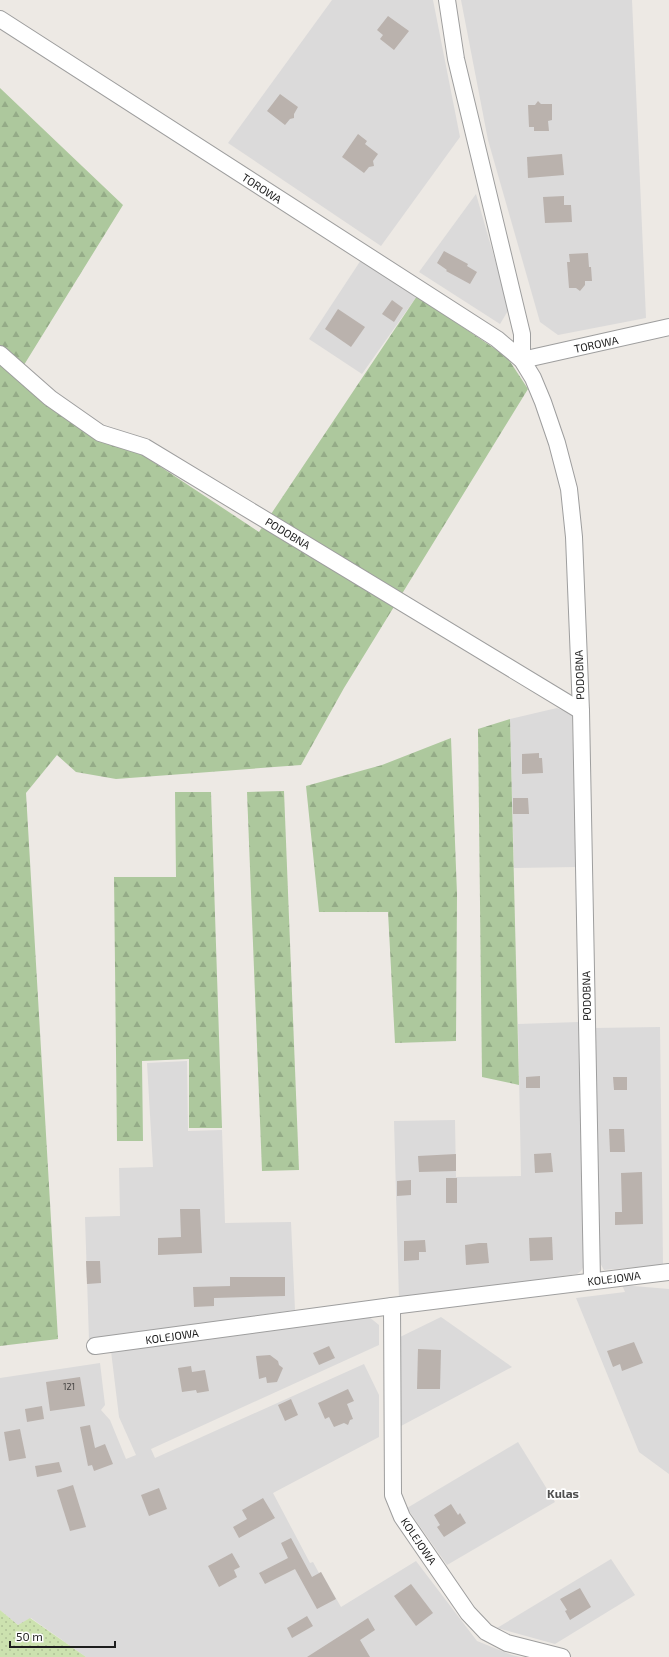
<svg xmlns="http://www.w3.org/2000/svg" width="669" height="1657" viewBox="0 0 669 1657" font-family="'Exo 2',sans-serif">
<defs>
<pattern id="grass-dots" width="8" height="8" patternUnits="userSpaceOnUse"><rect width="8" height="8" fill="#cce2af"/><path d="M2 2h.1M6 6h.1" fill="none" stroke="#afc196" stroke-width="1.8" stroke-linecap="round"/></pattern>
<pattern id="forest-firs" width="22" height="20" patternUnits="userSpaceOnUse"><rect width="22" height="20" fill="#adc89d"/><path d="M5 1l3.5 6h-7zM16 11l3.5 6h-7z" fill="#94ab87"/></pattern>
</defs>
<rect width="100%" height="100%" fill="#ede9e4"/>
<g fill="#dbdada">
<polygon points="332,0 433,0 460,137 381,246 228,143"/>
<polygon points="461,0 632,0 646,318 558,335 540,322 488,140"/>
<polygon points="476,194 509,309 500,324 419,272"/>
<polygon points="361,260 417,296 362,374 309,339"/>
<polygon points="557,708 572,714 577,867 514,868 510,719"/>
<polygon points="579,1022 584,1266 581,1271 577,1274 399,1300 394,1121 455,1120 456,1177 521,1176 518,1024"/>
<polygon points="660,1027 663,1265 604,1270 599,1261 594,1028"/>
<polygon points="187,1061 188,1131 222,1130 225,1223 291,1222 295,1310 89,1340 85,1217 120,1216 119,1168 153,1167 147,1063"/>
<polygon points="622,1285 669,1289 669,1474 639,1452 576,1298 625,1292"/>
<polygon points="368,1316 379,1325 379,1345 151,1449 155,1458 364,1364 379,1395 379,1437 273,1493 310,1563 313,1562 319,1573 321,1572 341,1607 416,1561 477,1641 512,1655 520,1657 86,1657 31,1618 18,1625 0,1610 0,1378 100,1363 105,1405 101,1410 110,1420 126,1459 136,1455 119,1417 111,1351"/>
<polygon points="441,1317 512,1367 401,1426 400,1337"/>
<polygon points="518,1442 555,1502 447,1565 407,1508"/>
<polygon points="611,1559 635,1595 555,1644 497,1628"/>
</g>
<polygon fill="url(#grass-dots)" points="0,1610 18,1625 30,1618 86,1657 0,1657"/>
<g fill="url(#forest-firs)">
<polygon points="0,88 123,205 19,373 259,532 417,296 507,357 528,389 344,688 301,765 116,779 76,772 57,755 26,793 58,1339 0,1346"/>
<polygon points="510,719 519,1085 482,1077 478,729"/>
<polygon points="451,738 457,894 456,1041 395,1043 388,912 319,912 306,786 382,765"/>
<polygon points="284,791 299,1170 262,1171 247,792"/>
<polygon points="175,792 211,792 222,1128 189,1128 189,1059 142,1061 143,1141 117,1141 114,877 176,877"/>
</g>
<g fill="#bab2ad">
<polygon points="388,16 409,31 394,50 380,39 383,35 377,30"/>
<polygon points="280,94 298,107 294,114 294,118 290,119 285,125 267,111"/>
<polygon points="538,101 541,104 552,104 552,120 548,121 549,131 534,131 534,127 529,127 528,105 535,105"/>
<polygon points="358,134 367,141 365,144 378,154 373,161 374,166 369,167 364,173 342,157"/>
<polygon points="562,154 564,175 528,178 527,157"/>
<polygon points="564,196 564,205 571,205 572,222 545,223 543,197"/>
<polygon points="444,251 468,264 467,266 477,272 470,284 446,271 447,270 437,263"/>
<polygon points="588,253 589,267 591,267 592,281 585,281 585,285 580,291 576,288 569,288 567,262 570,262 569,254"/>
<polygon points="392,300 403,308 394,322 382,314"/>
<polygon points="338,309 365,327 351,347 325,329"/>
<polygon points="539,753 539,758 542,758 543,773 522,774 522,754"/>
<polygon points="513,798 528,798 529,814 513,814"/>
<polygon points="540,1076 540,1088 526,1088 526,1077"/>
<polygon points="613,1077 627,1077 627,1090 614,1090"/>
<polygon points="609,1129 624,1129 625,1152 610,1152"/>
<polygon points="551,1153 553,1172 535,1173 534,1154"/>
<polygon points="456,1154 456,1171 419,1172 418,1156"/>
<polygon points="642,1172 643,1224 615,1225 615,1212 622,1212 621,1173"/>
<rect x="446" y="1178" width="11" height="25"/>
<polygon points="411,1180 411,1195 397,1196 397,1181"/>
<polygon points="180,1209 200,1209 202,1253 158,1255 158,1238 181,1237"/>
<polygon points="552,1237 553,1260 530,1261 529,1238"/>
<polygon points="425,1240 426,1252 419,1252 419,1260 404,1261 404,1241"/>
<polygon points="479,1243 487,1243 489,1263 466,1265 465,1245"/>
<polygon points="86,1261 100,1261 101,1283 87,1284"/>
<polygon points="230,1277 285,1277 285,1296 214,1298 214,1306 194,1307 193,1287 230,1286"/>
<polygon points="634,1342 643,1363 622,1371 620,1364 613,1367 607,1351"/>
<polygon points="329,1346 335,1358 319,1365 313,1353"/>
<polygon points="418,1349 441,1350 440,1389 417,1389"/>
<polygon points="270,1355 278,1361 279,1365 283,1368 277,1382 267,1383 266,1377 259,1379 256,1356"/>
<polygon points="191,1366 192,1372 205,1370 209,1391 197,1393 196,1390 182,1392 178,1368"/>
<polygon points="80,1377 85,1406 50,1411 46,1382"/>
<polygon points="348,1389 354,1401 347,1404 353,1419 350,1420 348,1425 344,1423 334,1427 329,1417 325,1419 318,1403"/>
<polygon points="291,1399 298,1415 285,1421 278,1405"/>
<polygon points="42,1406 44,1419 27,1422 25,1409"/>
<polygon points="90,1425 95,1448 105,1444 113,1464 94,1471 92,1465 88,1466 80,1427"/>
<polygon points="20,1429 26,1458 9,1461 4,1432"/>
<polygon points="59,1462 62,1472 37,1477 35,1466"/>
<polygon points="73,1485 86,1527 70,1531 57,1490"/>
<polygon points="159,1488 167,1509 149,1516 141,1495"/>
<polygon points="263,1498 275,1518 239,1538 233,1527 247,1519 242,1510"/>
<polygon points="451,1504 458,1515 460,1513 466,1523 444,1537 437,1527 440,1525 434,1515"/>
<polygon points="291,1538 312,1577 321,1572 336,1599 317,1609 295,1569 265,1584 259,1573 288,1558 281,1543"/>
<polygon points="232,1553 240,1567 234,1570 237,1577 219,1587 208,1566"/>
<polygon points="411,1584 433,1613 416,1626 394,1596"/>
<polygon points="580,1588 591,1607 570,1620 565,1611 567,1610 560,1599"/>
<polygon points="307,1616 313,1626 292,1638 287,1628"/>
<polygon points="368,1618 375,1630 360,1640 370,1657 307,1657"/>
</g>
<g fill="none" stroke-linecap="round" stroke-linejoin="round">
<g stroke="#9e9e9e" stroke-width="18">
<g id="minor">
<polyline points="447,0 456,59 522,334 522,360"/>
<polyline points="0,19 497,339 522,360 533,378 543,402 557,443 569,489 574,537 581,711 592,1281"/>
<polyline points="0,354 50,398 100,433 145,447 581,711"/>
<polyline points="522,360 669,327"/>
<polyline points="392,1306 393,1495 402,1517 468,1613 486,1632 507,1643 562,1657"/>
<polyline points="95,1346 392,1306 669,1272"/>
</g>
</g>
<use href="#minor" stroke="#fff" stroke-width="16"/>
</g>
<g text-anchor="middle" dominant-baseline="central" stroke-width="3.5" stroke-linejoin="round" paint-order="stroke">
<g font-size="9" fill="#444241">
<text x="69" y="1386">121</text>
</g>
<g font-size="11" fill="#1d1d1d" stroke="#fff">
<text transform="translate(262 188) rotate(33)">TOROWA</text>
<text transform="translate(596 344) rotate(-12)">TOROWA</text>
<text transform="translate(288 533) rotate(31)">PODOBNA</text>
<text transform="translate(579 675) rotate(-92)">PODOBNA</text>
<text transform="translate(586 996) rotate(-91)">PODOBNA</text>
<text transform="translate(614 1278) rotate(-7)">KOLEJOWA</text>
<text transform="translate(172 1336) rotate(-8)">KOLEJOWA</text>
<text transform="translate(419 1541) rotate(56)">KOLEJOWA</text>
</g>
<g font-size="12" font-weight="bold" fill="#505050" stroke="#fff">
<text x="563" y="1493">Kulas</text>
</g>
</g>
<path d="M10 1641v6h105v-6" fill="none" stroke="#1d1d1d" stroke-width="2"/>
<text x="16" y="1641" font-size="12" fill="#1d1d1d" stroke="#ffffff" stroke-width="3" paint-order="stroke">50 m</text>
</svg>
